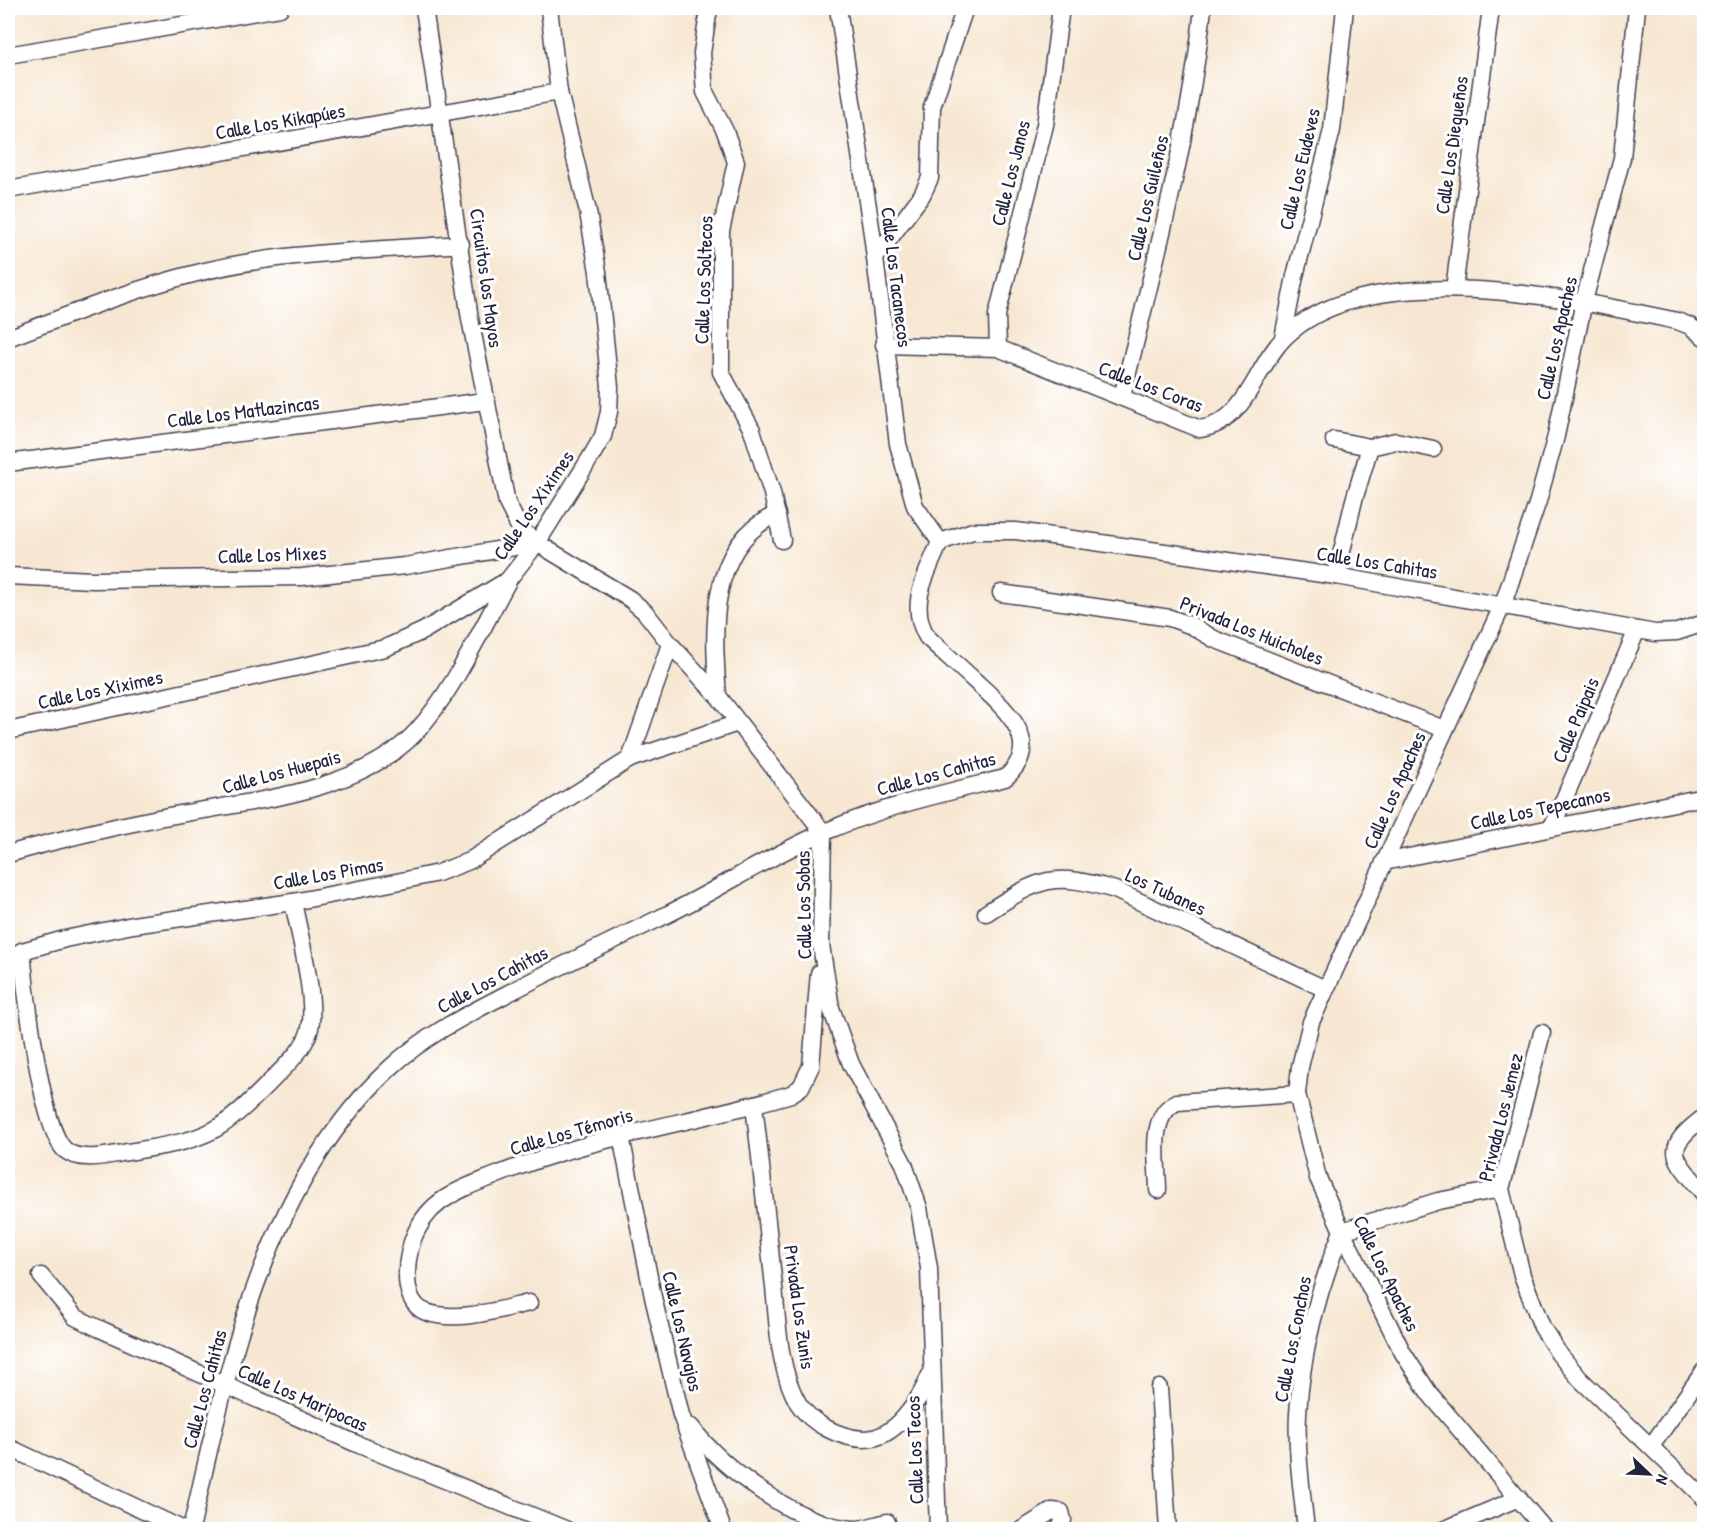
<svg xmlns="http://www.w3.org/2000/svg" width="1712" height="1537" viewBox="0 0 1712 1537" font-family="'Patrick Hand',sans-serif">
<rect width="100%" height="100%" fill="#fff"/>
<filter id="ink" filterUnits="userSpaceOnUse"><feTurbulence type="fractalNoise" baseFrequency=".0167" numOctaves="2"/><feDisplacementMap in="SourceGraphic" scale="12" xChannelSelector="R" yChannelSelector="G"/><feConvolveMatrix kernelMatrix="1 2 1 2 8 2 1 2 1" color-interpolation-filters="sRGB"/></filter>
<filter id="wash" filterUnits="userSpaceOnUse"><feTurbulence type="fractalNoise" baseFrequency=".008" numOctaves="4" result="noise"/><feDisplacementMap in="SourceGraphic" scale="24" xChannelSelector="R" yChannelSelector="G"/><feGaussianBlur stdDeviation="1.35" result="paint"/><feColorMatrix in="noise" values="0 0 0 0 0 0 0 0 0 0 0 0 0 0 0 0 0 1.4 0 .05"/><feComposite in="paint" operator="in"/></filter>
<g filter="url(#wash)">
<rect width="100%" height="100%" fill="#f7e7d2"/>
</g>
<g filter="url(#ink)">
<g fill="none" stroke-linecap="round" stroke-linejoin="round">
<g stroke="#424052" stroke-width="19">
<g id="minor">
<polyline points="424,8 470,319 507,503 520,529 537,543 630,599 645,612 670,644 718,696 823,832 821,945 831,1008 851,1064 904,1164 919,1208 929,1268 938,1530"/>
<polyline points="709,8 702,53 705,92 725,131 736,162 721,231 721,372 752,430 772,493 782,540"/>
<polyline points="838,8 872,234 898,444 915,506 940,542"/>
<polyline points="8,55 280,8"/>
<polyline points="8,190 559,92"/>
<polyline points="875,258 922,195 930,178 932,107 965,8"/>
<polyline points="1454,289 1491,8"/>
<path d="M8 338C69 315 130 290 193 274 280 251 372 251 461 244"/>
<polyline points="1283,338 1295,276 1332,130 1345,8"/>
<path d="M884 345 998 348 1200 429C1248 422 1254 367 1286 336 1370 255 1573 299 1677 321L1690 326 1704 337"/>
<polyline points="998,348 997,315 1045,125 1061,8"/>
<path d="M1122 397C1153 268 1189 139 1203 8"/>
<polyline points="1334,440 1370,447"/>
<polyline points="8,463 485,401"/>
<polyline points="8,576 93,580 302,577 405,566 537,543"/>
<polyline points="1336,576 1354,500 1370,447 1396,441 1433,449"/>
<polyline points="1001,593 1170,618 1192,626 1214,639 1444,729"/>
<path d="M718 696C713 632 707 545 777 514"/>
<polyline points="8,731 385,648 423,631 508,580 537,543 589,460 603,436 609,412 610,387 598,272 588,212 559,92 549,8"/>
<polyline points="630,759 738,723"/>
<polyline points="1552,827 1637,630"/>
<path d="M8 854C57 840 107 828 158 818 238 802 357 796 416 732 455 689 480 631 508 581"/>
<polyline points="1384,862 1704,797"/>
<path d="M986 913C1041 878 1051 871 1115 890L1325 989"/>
<path d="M22 951C25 987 41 1129 65 1150 79 1162 106 1156 122 1153 155 1147 194 1144 222 1125 241 1112 257 1095 273 1079 286 1065 303 1051 309 1032 318 1004 299 933 293 902"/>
<polyline points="8,960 22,951 65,939 133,925 293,902 401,881 438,873 469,861 630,759 670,644"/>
<polyline points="1542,1033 1501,1189 1522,1275 1542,1327 1559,1354 1580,1379 1704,1498"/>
<path d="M754 1105C761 1163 767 1221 773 1278 778 1319 777 1366 798 1403 811 1424 840 1438 864 1439 896 1439 919 1401 930 1375"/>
<path d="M1704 1117C1660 1151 1674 1156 1704 1194"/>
<polyline points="621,1136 653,1297 681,1415 723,1530"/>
<path d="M1158 1190C1158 1162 1147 1116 1177 1102L1297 1094"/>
<polyline points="41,1276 75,1317 100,1329 357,1444 567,1530"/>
<path d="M529 1303C498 1310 456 1323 426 1312 398 1302 406 1250 417 1230 425 1214 436 1203 451 1195 465 1186 482 1181 497 1175 592 1136 694 1123 791 1094L801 1087 811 1066 819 973"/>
<polyline points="1159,1388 1168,1530"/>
<path d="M691 1427C722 1469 801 1527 854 1529 865 1529 877 1524 887 1522"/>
<polyline points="1652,1445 1704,1371"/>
<polyline points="8,1447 184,1530"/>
<path d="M191 1530C227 1369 264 1185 390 1068 422 1038 462 1017 501 997 554 969 608 943 662 917 718 890 770 855 827 831 885 806 945 793 1005 778 1047 742 1002 706 975 681 959 666 943 652 927 637 907 604 927 574 940 542L973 531H1016L1336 576 1655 633 1677 632 1704 623"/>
<polyline points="1021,1530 1052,1511 1061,1512 1063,1520 1060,1530"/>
<path d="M1306 1530C1302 1491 1296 1453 1298 1414 1301 1353 1319 1287 1342 1231L1438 1201 1501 1189"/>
<polyline points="1443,1530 1519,1498"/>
<polyline points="1545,1530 1429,1393 1403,1353 1342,1231 1318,1178 1297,1094 1300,1067 1311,1022 1503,604 1538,501 1556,436 1584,301 1622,158 1637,8"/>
</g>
</g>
<use href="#minor" stroke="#fff" stroke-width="16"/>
</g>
</g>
<g text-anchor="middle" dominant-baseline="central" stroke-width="6" stroke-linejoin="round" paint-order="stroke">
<g font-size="20" fill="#22223b" stroke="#fff">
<text transform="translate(280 121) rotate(-10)">Calle Los Kikapúes</text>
<text transform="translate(1451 145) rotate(-82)">Calle Los Diegueños</text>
<text transform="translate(1299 169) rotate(-77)">Calle Los Eudeves</text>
<text transform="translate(1010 173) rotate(-76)">Calle Los Janos</text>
<text transform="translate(1147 198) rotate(-77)">Calle Los Guileños</text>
<text transform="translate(897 277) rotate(83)">Calle Los Tacanecos</text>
<text transform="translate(487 278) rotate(82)">Circuitos los Mayos</text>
<text transform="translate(703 280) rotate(-88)">Calle Los Soltecos</text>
<text transform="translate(1556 338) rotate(-77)">Calle Los Apaches</text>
<text transform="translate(1151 386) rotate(21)">Calle Los Coras</text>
<text transform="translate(243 411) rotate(-7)">Calle Los Matlazincas</text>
<text transform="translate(533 505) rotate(-56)">Calle Los Xiximes</text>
<text transform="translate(272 554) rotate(-2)">Calle Los Mixes</text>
<text transform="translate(1377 562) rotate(9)">Calle Los Cahitas</text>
<text transform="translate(1252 630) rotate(22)">Privada Los Huicholes</text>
<text transform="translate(100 689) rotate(-12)">Calle Los Xiximes</text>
<text transform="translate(1575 720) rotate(-67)">Calle Paipais</text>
<text transform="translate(281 771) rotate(-15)">Calle Los Huepais</text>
<text transform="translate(936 773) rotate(-15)">Calle Los Cahitas</text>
<text transform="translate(1394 790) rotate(-66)">Calle Los Apaches</text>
<text transform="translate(1540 808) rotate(-12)">Calle Los Tepecanos</text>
<text transform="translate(328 873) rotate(-10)">Calle Los Pimas</text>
<text transform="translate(1166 891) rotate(25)">Los Tubanes</text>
<text transform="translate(803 905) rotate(-91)">Calle Los Sobas</text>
<text transform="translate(492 979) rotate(-28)">Calle Los Cahitas</text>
<text transform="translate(1500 1117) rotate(-76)">Privada Los Jemez</text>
<text transform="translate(571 1131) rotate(-16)">Calle Los Témoris</text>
<text transform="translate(1387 1273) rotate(64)">Calle Los Apaches</text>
<text transform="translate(800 1307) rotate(82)">Privada Los Zunis</text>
<text transform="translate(683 1331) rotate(77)">Calle Los Navajos</text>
<text transform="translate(1292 1339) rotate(-79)">Calle Los Conchos</text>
<text transform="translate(204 1389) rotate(-75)">Calle Los Cahitas</text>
<text transform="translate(303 1397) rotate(24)">Calle Los Maripocas</text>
<text transform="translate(914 1450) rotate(-92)">Calle Los Tecos</text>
</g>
</g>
<rect width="1712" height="1537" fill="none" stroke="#fff" stroke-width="30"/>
<g transform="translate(1649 1474) rotate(113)" stroke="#ffffff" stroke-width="4.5" paint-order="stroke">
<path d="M0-4.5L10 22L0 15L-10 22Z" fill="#22223b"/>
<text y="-9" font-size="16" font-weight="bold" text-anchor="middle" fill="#22223b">N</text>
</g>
</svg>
